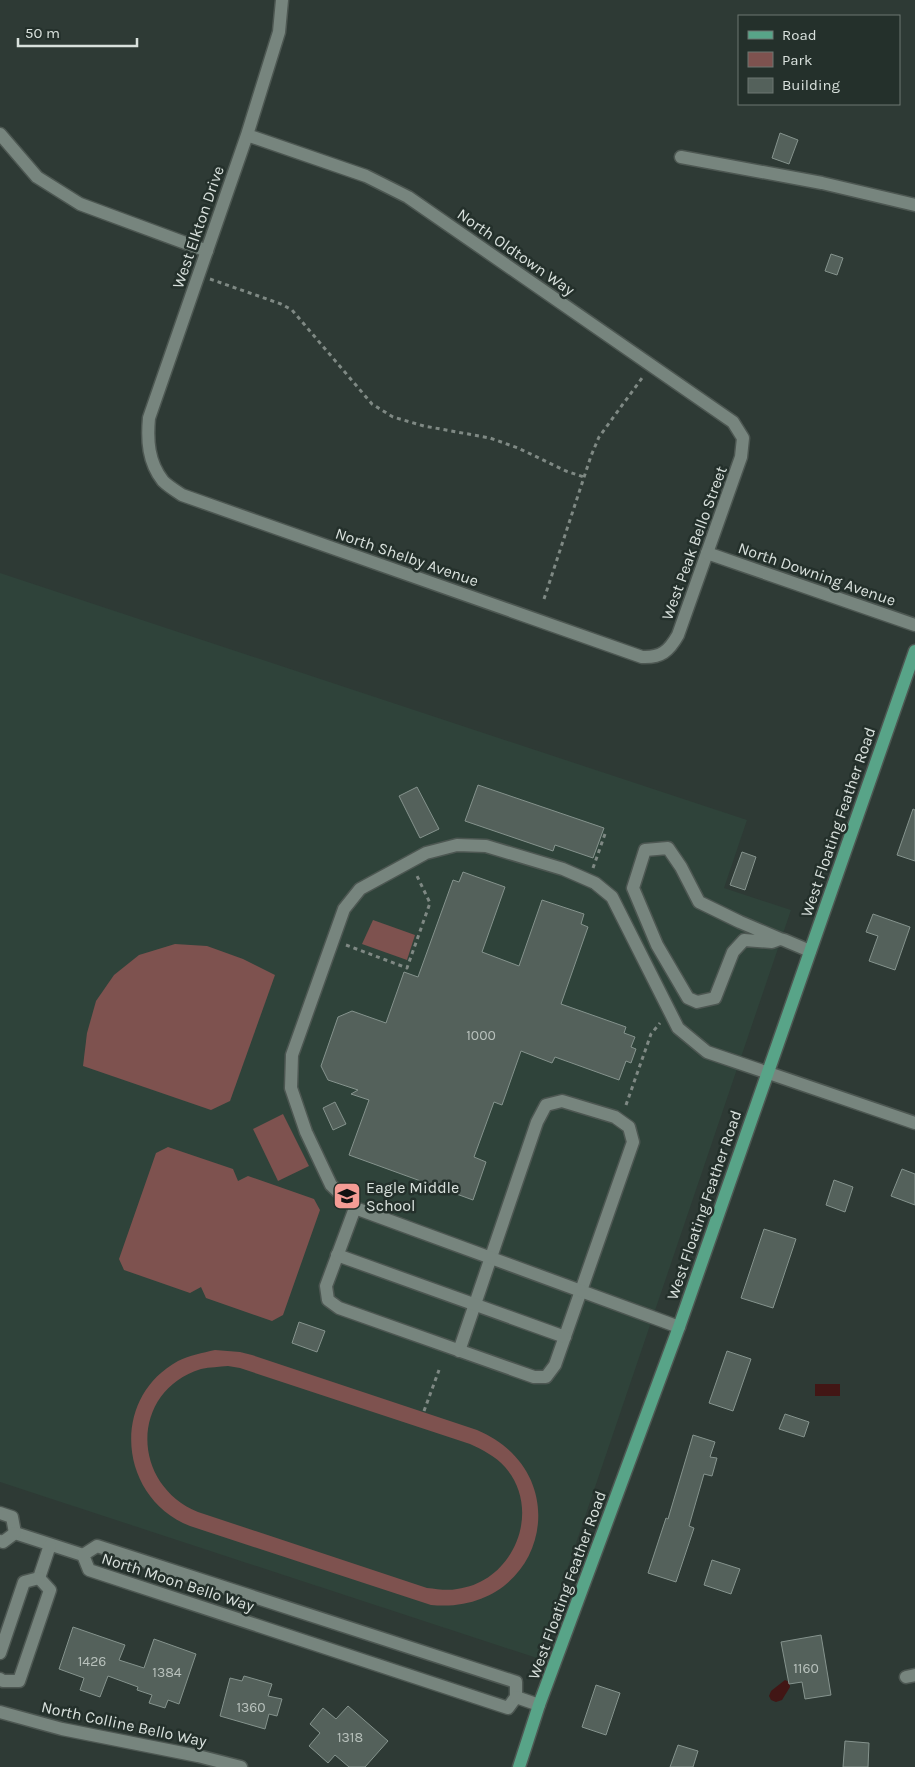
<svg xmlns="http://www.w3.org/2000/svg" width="915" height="1767" viewBox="0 0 915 1767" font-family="Karla,sans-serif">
<rect width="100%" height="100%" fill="#2e3a35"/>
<polygon fill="#2f433a" points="0,573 747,820 724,888 791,910 537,1658 0,1482"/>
<g fill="#7e524f" fill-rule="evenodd">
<polygon points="373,920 415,935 407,960 362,944"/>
<polygon points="175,944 207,946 243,959 275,975 230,1101 211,1110 83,1066 87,1033 96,1001 114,975 139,955"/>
<polygon points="283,1114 309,1166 278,1181 253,1129"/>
<polygon points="168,1147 233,1169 238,1181 248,1176 314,1199 320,1210 283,1315 272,1321 206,1298 201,1287 190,1293 124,1270 119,1259 156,1153"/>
<path d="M215 1350 240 1352 252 1355 477 1430C581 1474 544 1616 431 1605L190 1526C119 1498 109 1399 178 1361 190 1355 202 1353 215 1350ZM228 1366 240 1368 470 1444C483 1450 495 1456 505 1467 543 1510 514 1582 457 1589 447 1591 437 1589 427 1588L198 1512C130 1484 130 1391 201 1369 210 1367 219 1367 228 1366Z"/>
</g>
<g fill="#421615">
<rect x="815" y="1384" width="25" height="12"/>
<polygon points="785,1680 789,1682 790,1687 782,1700 776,1702 771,1700 769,1696 771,1691"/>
</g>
<g fill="#54615b" stroke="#85938d">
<polygon points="780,133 798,140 789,164 772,158"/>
<polygon points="831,254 843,258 837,275 825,271"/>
<polygon points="478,785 604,828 593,858 555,845 553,851 465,821"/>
<polygon points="417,787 439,829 420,838 399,796"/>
<polygon points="913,809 915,810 915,861 897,855"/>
<polygon points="742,852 756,857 745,890 730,885"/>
<polygon points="463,872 505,887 482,952 519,966 542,900 584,914 581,924 588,927 561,1004 626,1027 624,1033 635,1037 631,1047 636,1049 631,1063 626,1061 619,1080 555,1057 552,1063 521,1051 502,1105 494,1102 474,1157 486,1162 473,1200 349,1155 369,1100 351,1094 358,1090 328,1080 321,1066 338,1017 352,1011 386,1023 404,972 418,977 453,880 459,882"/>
<polygon points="873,914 910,927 895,970 869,961 878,936 866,932"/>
<polygon points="335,1102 346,1124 333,1130 323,1108"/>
<polygon points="902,1169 915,1174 915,1205 891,1196"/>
<polygon points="834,1180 853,1187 845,1212 826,1205"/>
<polygon points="764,1229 796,1239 773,1308 741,1298"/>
<polygon points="299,1322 325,1331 317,1352 292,1343"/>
<polygon points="727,1351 751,1359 733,1411 709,1403"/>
<polygon points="785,1414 809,1422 804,1437 779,1429"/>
<polygon points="693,1435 715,1442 710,1457 717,1458 712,1476 704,1474 689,1526 694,1528 676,1582 648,1573 666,1518 668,1519"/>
<polygon points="712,1560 740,1569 731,1594 704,1585"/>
<polygon points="73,1627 125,1645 119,1660 144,1668 154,1639 196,1654 179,1704 168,1700 165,1708 149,1703 152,1695 137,1690 138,1687 108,1676 100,1697 80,1690 84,1678 59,1669"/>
<polygon points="821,1635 831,1695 805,1699 802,1682 789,1684 781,1642"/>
<polygon points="244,1676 272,1684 268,1696 282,1699 277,1716 269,1714 265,1729 220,1716 230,1678 242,1681"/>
<polygon points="596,1685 620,1693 606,1735 582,1727"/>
<polygon points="348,1706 388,1741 365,1767 349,1767 335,1755 328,1763 309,1746 320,1733 310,1724 323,1708 336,1719"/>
<polygon points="845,1741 869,1743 868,1767 843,1767"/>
<polygon points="678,1745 698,1751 693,1767 670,1767"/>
</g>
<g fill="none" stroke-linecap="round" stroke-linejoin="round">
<g stroke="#4d5752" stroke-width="15">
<g id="minor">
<polyline points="0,134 37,177 80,204 207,251"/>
<path d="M247 135 366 176 408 197 733 422 743 438 741 457 678 635C669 651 661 658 642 657L182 495C176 491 168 486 163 481 148 462 147 440 149 418L247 135 279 32 282 0"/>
<polyline points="681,157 822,183 915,205"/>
<polyline points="707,553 915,625"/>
<polyline points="780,939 772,942 744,940 733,952 715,998 697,1002 688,998 657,945 633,888 645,850 668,848 681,867 699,902 740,922 780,939 784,940 810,951"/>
<polyline points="355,1208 326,1286 328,1300 339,1308 534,1377 546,1377 555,1365 633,1142 629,1127 615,1117 562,1101 546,1105 537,1122 459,1351"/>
<polyline points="337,1255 565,1337"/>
<polyline points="679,1327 355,1208 331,1185 306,1132 291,1088 292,1055 344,909 360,889 426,853 457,845 486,846 563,869 595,883 612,897 678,1028 707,1052 915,1123"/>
<polyline points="0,1513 12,1517 15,1533"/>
<polyline points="15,1533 83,1555"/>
<polyline points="0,1541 3,1542 15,1533"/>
<polygon points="97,1546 516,1682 516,1697 508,1708 89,1570 83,1555"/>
<polyline points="39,1578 50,1545"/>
<polyline points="0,1653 24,1582 39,1578"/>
<polyline points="906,1677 915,1675"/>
<polyline points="0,1679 3,1681 19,1681 50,1590 39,1578"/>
<polyline points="516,1697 539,1705"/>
<polyline points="0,1712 62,1729 198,1756 241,1767"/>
</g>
</g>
<g stroke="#4d5752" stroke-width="15">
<polyline id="major" points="519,1767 539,1705 679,1327 915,651"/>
</g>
<g stroke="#7f8984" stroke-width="3" stroke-dasharray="4 4" stroke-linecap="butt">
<polyline points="210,279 281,304 292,310 372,404 393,417 424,426 490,438 518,448 566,471 584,477"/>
<polyline points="544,599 591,456 599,437 642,378"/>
<polyline points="593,868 605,834"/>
<polyline points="346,945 407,968 430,903 417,876"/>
<polyline points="626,1105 651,1034 660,1023"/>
<polyline points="424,1411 439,1370"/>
</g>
<use href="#minor" stroke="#77857e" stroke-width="12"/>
<use href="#major" stroke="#58a488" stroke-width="12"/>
</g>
<defs>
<g id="school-square" transform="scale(1.4375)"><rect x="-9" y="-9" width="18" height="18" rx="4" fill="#f59c95" stroke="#24302b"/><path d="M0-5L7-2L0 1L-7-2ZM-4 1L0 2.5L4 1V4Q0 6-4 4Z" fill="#111"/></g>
</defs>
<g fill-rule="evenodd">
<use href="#school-square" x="347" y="1196"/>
</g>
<g text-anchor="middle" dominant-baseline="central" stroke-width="5" stroke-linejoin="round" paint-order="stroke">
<g font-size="14" fill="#b8c1bc">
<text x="481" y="1035">1000</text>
<text x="92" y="1661">1426</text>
<text x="806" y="1668">1160</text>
<text x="167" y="1672">1384</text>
<text x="251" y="1707">1360</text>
<text x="350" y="1737">1318</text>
</g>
<g font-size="16" fill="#d9e1dd" stroke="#24302b">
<text transform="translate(198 227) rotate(-71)">West Elkton Drive</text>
<text transform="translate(516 252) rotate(35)">North Oldtown Way</text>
<text transform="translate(694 543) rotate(-70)">West Peak Bello Street</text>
<text transform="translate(407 557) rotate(19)">North Shelby Avenue</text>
<text transform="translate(817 574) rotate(19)">North Downing Avenue</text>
<text transform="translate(838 822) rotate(-71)">West Floating Feather Road</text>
<text transform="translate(704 1205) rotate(-71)">West Floating Feather Road</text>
<text transform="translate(178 1582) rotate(18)">North Moon Bello Way</text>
<text transform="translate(567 1585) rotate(-70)">West Floating Feather Road</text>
<text transform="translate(124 1724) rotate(12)">North Colline Bello Way</text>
</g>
<g font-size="16" fill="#d9e1dd" stroke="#24302b" text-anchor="start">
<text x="366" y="1187">Eagle Middle<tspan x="366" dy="18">School</tspan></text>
</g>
</g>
<rect x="738" y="15" width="162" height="90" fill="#24302b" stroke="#6c7772"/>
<rect x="748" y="31" width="25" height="8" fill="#58a488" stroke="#6c7772"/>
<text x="782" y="40" font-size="15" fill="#d9e1dd">Road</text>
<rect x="748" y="52" width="25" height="15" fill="#7e524f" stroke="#6c7772"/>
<text x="782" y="65" font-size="15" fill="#d9e1dd">Park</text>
<rect x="748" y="78" width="25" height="15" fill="#54615b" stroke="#6c7772"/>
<text x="782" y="90" font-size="15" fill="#d9e1dd">Building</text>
<path d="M18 38v8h119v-8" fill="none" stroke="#d9e1dd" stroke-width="2.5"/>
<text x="25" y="38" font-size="15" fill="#d9e1dd" stroke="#24302b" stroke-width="4" paint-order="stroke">50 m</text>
</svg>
